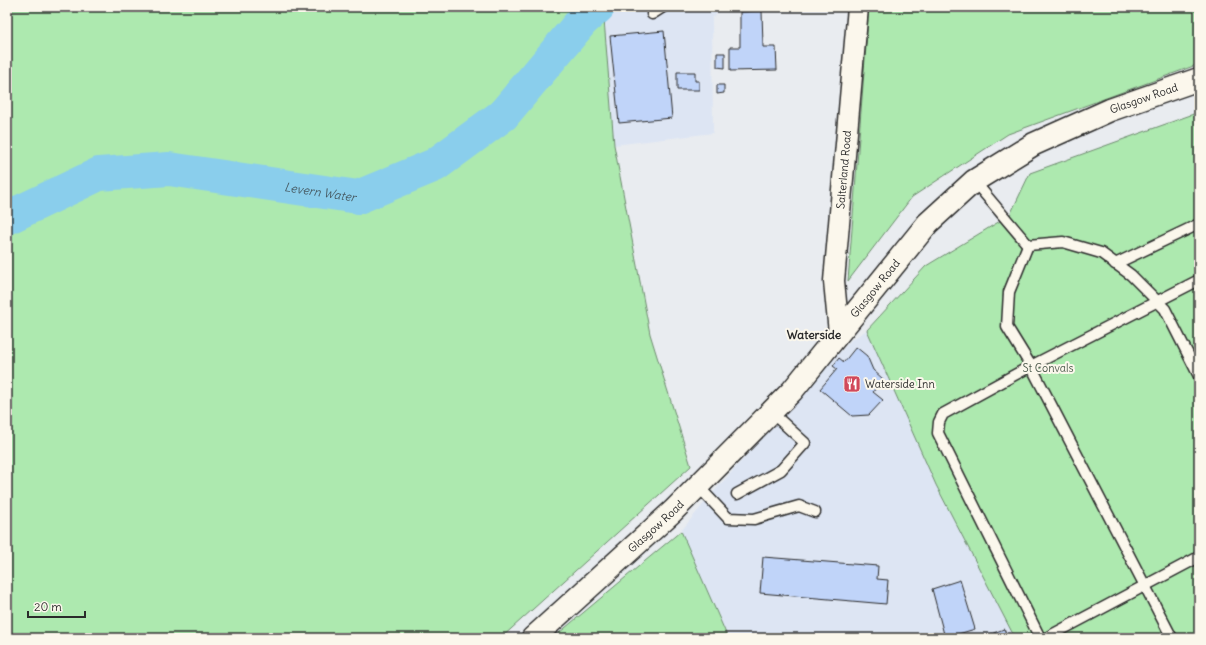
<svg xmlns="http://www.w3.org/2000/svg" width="1206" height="645" viewBox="0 0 1206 645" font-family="Delius,sans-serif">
<rect width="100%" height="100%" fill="#e9ecf0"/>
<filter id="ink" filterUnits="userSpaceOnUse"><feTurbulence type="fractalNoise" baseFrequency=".025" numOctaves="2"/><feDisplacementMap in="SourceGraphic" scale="8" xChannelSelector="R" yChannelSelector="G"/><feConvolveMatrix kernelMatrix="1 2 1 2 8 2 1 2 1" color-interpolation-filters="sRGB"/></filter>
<g filter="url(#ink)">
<g fill="#dde5f3">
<polygon points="603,7 724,7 712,18 713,133 614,145"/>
<polygon points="867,330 936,485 1015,638 728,638 681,531 717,488 851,340"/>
</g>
<g fill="#ade9af" stroke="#6c8a6d">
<polygon points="7,7 603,7 614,145 650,334 691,466 501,638 7,638"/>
<polygon points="869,7 1199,7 1199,64 1008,134 912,197 848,281"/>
<polygon points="1199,112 1199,638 1015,638 936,485 867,330 926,266 1010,215 1030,173"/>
<polygon points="681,531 728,638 553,638"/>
</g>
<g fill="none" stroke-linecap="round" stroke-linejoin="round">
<path stroke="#8aceec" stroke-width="34" id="s1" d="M7 218 99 174 169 169 358 197 435 165 503 115 582 21 598 7"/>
</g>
<g fill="#c0d4f9" stroke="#2b2b2b">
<polygon points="762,11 763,47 776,47 777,70 730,71 730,47 740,47 740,12"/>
<polygon points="664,31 672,118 619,123 610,36"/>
<polygon points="717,53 725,53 725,68 717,67"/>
<polygon points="677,72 695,72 695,81 699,81 699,90 677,90"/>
<polygon points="717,85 724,85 724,93 717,94"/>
<polygon points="856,347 867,356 873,370 883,379 873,392 883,400 869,415 852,416 820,389 837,369 833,366 839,358 844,362"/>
<polygon points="763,557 878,566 877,579 888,580 886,604 760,593"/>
<polygon points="960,580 975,629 945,638 932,589"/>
<polygon points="1004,629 1008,638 993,638 991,634"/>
</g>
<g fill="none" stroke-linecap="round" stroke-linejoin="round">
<g stroke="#2b2b2b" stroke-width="13">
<g id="lane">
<polyline points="652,14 663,7"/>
<polyline points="974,181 1028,245 1063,242 1101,253 1131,275 1165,309 1199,376"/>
<polyline points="1028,245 1009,292 1007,327 1031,366 1172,638"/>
<polyline points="1115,264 1199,224"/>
<polyline points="698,486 728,518 754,519 799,506 815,512"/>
<polyline points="737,494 781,470 805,443 771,412"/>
<polyline points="1040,638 938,433 939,422 943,414 1031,366 1199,280"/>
<polyline points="1046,638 1199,557"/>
</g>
</g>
<g stroke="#2b2b2b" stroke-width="23">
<g id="street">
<path id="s2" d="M839 333 834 281 858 7"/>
</g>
</g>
<g stroke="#2b2b2b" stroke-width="25">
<g id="primary">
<path id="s3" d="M533 638 673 511 792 391 928 223 974 181 1034 144 1110 110 1199 79"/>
</g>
</g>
<use href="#lane" stroke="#fbf7ec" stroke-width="10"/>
<use href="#street" stroke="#fbf7ec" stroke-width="20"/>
<use href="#primary" stroke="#fbf7ec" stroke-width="22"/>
</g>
</g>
<defs>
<g id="restaurant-square" transform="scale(0.9)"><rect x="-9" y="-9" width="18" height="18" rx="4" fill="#d1495b" stroke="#fbf7ec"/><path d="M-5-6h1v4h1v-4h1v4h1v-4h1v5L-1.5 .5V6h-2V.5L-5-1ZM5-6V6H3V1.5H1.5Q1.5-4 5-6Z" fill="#fff"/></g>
</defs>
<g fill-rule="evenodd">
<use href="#restaurant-square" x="852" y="384"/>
</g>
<g text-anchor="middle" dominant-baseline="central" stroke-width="4" stroke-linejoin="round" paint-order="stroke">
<g font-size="11" fill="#2b2b2b" stroke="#fbf7ec">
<text stroke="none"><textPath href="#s3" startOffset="826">Glasgow Road</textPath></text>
<text stroke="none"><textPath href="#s2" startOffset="164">Salterland Road</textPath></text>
<text stroke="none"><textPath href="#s3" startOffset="490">Glasgow Road</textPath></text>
<text stroke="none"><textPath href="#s3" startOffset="166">Glasgow Road</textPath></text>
</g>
<g font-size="11" fill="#4c5a4c" stroke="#fbf7ec">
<text x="1048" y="368">St Convals</text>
</g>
<g font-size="11" fill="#2b2b2b" stroke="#fbf7ec" text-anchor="start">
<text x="865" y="384">Waterside Inn</text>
</g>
<g font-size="12" font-style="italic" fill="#485c65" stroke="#fbf7ec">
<text stroke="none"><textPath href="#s1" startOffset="325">Levern Water</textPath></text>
</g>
<g font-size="12" font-weight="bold" fill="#2b2b2b" stroke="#fbf7ec">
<text x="814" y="334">Waterside</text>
</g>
</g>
<rect width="1206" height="645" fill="none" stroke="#fbf7ec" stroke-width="24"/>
<rect x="12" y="12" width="1182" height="621" fill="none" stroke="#2b2b2b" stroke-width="1.5" filter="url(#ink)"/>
<path d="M28 611v6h57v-6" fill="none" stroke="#2b2b2b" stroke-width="2"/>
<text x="34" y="611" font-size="12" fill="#2b2b2b" stroke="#fbf7ec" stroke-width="3" paint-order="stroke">20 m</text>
</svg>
